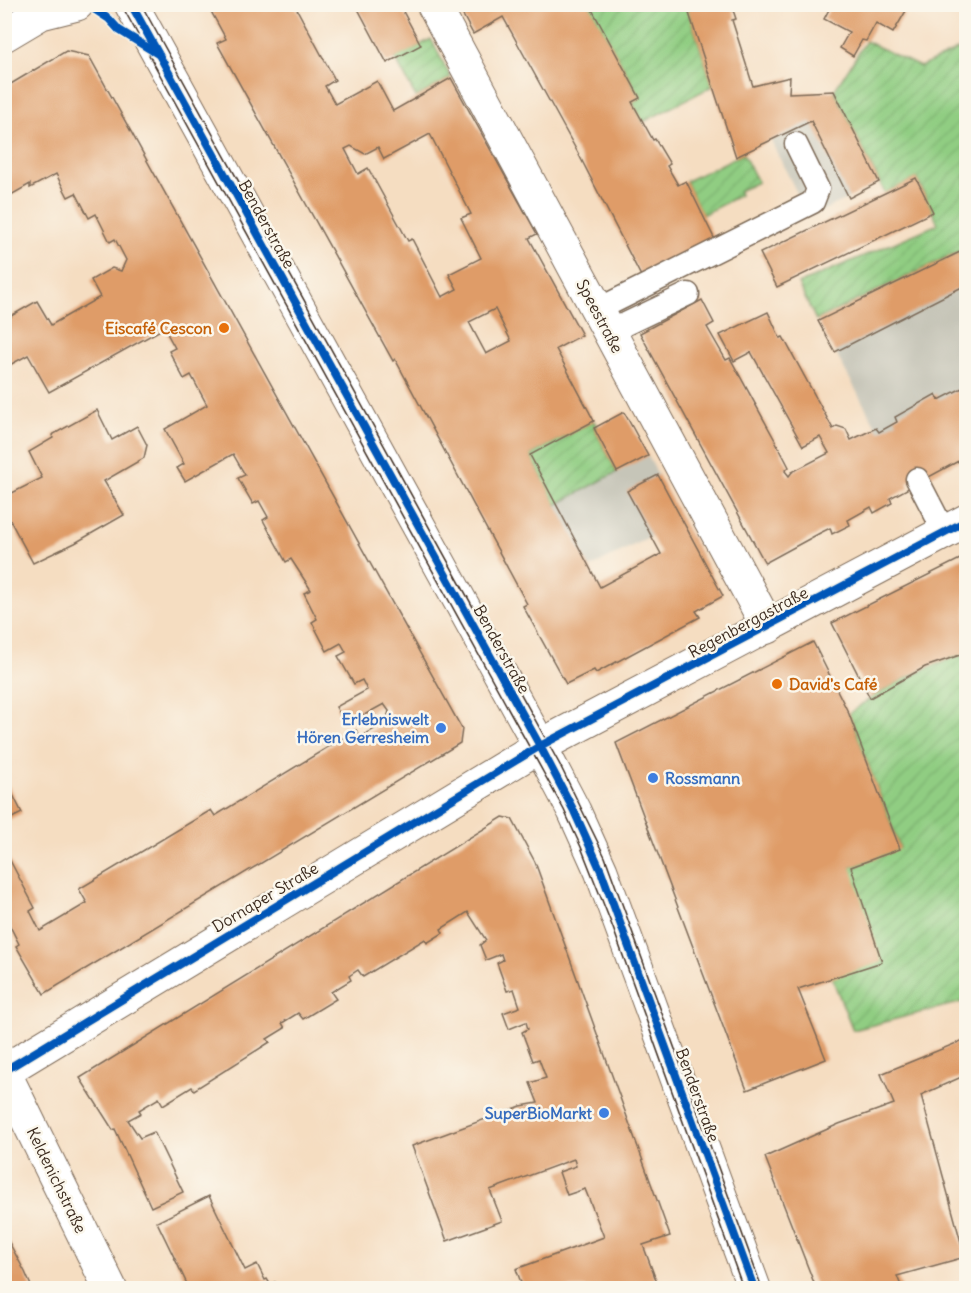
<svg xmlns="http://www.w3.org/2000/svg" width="971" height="1293" viewBox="0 0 971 1293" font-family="Delius,sans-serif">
<defs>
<pattern id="garden-furrows" width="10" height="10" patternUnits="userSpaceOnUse" patternTransform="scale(1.5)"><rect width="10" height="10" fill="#90cd82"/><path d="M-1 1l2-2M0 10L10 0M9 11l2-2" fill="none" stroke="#7db070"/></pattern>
</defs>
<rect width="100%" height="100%" fill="#fbf7ec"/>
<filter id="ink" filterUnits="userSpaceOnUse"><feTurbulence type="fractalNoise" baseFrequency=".0167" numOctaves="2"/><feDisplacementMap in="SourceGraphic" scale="12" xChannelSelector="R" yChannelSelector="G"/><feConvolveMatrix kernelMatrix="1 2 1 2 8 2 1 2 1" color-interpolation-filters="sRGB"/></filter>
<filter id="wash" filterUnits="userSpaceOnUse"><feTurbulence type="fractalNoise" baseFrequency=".008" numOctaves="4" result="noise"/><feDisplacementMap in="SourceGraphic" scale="24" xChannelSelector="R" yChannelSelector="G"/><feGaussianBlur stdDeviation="1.35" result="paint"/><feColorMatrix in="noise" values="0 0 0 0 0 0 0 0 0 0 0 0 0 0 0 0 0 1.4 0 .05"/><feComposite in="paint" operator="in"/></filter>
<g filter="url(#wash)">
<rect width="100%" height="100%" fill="#f5ddc1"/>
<g fill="#c6c5b8">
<polygon points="811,121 849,198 809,217 771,141"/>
<polygon points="966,285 966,386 939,400 935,394 895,416 897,422 879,432 835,352"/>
<polygon points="648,456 658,475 628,491 651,536 590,568 556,505"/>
</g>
<g fill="url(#garden-furrows)" stroke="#667c50" stroke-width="1.5">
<polygon points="589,5 686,5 713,86 643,122 632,102 640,98"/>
<polygon points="431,39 451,78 416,97 395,58"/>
<polygon points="866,41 920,67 966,46 966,248 816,320 798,284 938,224 917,178 885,193 834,91"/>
<polygon points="743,154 758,182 739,191 740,195 702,215 686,181"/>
<polygon points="594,421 597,426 594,428 617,472 556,505 530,455"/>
<path d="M966 653V1001L853 1030 832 978 851 867 900 848 849 714C884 686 925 668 966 653Z"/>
</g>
<g id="blocks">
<g fill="#df9c68" fill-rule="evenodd">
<path d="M207 4H294L335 80 325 86 335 104 377 81 393 111 451 78 537 234 529 238 582 335 556 349 594 421 530 455 600 587 661 554 627 491 658 475 723 596 696 611 700 617 596 673 594 670 566 684 523 606 527 604 395 359 393 361 217 43 226 39ZM430 134 471 214 461 218 481 258 449 274 457 289 442 297 412 239 408 241 368 168 358 174 345 149 351 146 365 154 378 147 384 159ZM495 309 511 341 486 354 469 322Z"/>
<polygon points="361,4 399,4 421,45 387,63 357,7"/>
<polygon points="457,4 589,4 640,98 632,102 653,140 655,139 670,164 667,166 678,185 686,181 716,242 642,278 578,153 503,17 473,34"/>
<polygon points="686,4 731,4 736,19 732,20 753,86 790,77 789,93 834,91 879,182 849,198 811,121 736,157"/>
<polygon points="832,4 910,4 893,33 876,23 866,41 862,40 853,56 840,48 849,32 824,19"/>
<polygon points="66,51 89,56 462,729 460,743 44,994 16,946 19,944 4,914 4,849 35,908 30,911 40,931 87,903 79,889 211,810 215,816 356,730 361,737 386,722 389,711 384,704 346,725 336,707 367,690 362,680 354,684 338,656 346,652 341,643 327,651 312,622 317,619 304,593 311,590 291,559 286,562 263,520 268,517 259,501 253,504 238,478 245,475 233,454 185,481 177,468 184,464 165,429 207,405 191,375 184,379 169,351 175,348 164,328 49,392 28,355 6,367 4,364 4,320 37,301 51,325 100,297 91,280 112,268 121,271 126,260 115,239 110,242 96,214 89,218 76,193 68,197 56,174 30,188 30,184 4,199 4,88"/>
<polygon points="916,178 933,212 777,287 760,253"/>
<polygon points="966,249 966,285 835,352 818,321"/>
<polygon points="702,300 714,323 707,327 726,360 730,358 776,442 789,467 785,471 789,476 792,472 829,453 820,437 803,446 751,352 734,361 720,335 768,312 780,338 783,337 833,429 837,426 846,429 851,440 876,428 879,432 897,422 895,417 936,394 939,400 966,386 966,457 927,478 925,474 907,483 909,488 890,498 892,503 874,513 871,507 848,520 850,525 832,534 830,528 820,533 765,563 640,333"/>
<polygon points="97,410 112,440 137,426 147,445 144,458 104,481 124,515 75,543 33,563 4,509 4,497 42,478 29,452 53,438 52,435"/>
<polygon points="624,412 648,456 617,472 594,428"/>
<polygon points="966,556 966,653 925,667 870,698 832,623"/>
<polygon points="813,642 849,714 900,849 851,867 882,962 798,989 826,1059 747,1090 616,743"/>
<polygon points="4,777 22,813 4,822"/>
<polygon points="503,817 512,819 535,862 670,1236 643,1245 659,1288 523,1288 516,1269 604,1237 585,1189 567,1195 559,1172 576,1166 574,1159 490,1190 502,1221 447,1241 412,1146 521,1106 538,1103 530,1083 546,1078 539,1059 533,1061 522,1032 528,1029 526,1022 509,1029 503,1013 520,1007 514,989 507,991 497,963 503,960 501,954 486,960 480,945 486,940 468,912 441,929 443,933 427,943 425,939 363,977 358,970 349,976 351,980 331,992 336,999 303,1019 298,1013 282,1023 285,1028 267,1039 270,1042 194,1090 192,1087 163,1105 159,1098 139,1110 141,1113 128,1120 140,1138 154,1132 183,1192 151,1207 115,1129 113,1130 80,1078"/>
<polygon points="966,1039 966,1075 921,1095 965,1257 897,1276 902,1288 816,1288 765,1157 839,1124 894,1104 881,1074"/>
<polygon points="209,1196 245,1270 257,1264 265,1280 267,1279 270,1284 275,1282 278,1288 189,1288 157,1222"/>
<polygon points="4,1233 25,1272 32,1288 4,1288"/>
</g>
</g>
</g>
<g filter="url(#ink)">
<use href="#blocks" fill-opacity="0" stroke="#7c6957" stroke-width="1.5"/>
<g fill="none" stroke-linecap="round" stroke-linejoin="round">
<g stroke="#7c6957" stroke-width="25">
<g id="service">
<polyline points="597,310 813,202 818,189 796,144"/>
<polyline points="609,332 688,294"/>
<polyline points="917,479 945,533"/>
</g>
</g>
<g stroke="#7c6957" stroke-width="35">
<g id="minor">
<polyline points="433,4 768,627"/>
<polyline points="4,35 41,13 77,4"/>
<polyline points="4,1071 540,746 966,521"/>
<polyline points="4,1072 110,1288"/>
</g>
</g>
<g stroke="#7c6957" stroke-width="35">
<polyline id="tertiary" points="131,4 540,746 574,811 601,871 754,1288"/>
</g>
<use href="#service" stroke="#fff" stroke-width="22"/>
<use href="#minor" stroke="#fff" stroke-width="33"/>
<use href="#tertiary" stroke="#fff" stroke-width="33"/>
<g stroke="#3b2a1e" stroke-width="1.5">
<polyline points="121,4 564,810 581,847 613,928 743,1288"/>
<polyline points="141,4 560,765 605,857 762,1288"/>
</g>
<g stroke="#fbf7ec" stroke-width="11">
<g id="cycleway">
<polyline points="86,4 109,19 119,30 158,54"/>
<polyline points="131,4 540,746 574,811 601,871 754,1288"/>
<polyline points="4,1071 540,746 966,521"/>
</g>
</g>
<use href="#cycleway" stroke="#0057b8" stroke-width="8"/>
</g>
</g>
<g fill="#e8710a" stroke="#fbf7ec" stroke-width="2">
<circle cx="224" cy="328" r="6"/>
<circle cx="777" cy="684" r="6"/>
</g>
<g fill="#3f7fe0" stroke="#fbf7ec" stroke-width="2">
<circle cx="441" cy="728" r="6"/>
<circle cx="653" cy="778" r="6"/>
<circle cx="604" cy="1113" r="6"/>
</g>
<g text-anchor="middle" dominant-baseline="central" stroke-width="5" stroke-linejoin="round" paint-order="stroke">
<g font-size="16" fill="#3b2a1e" stroke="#fbf7ec">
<text transform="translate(267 224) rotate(61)">Benderstraße</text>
<text transform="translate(600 316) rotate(62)">Speestraße</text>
<text transform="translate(748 622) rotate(-28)">Regenbergastraße</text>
<text transform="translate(502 649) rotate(61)">Benderstraße</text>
<text transform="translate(265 897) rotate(-31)">Dornaper Straße</text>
<text transform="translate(698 1095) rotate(70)">Benderstraße</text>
<text transform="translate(57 1180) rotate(64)">Keldenichstraße</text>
</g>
<g font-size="16" font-weight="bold" fill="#c56008" stroke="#fbf7ec" text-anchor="end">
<text x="212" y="328">Eiscafé Cescon</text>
<text x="789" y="684" text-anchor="start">David's Café</text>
</g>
<g font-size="16" font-weight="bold" fill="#366cbe" stroke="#fbf7ec" text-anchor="end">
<text x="429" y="719">Erlebniswelt<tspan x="429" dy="18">Hören Gerresheim</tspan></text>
<text x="665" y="778" text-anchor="start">Rossmann</text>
<text x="592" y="1113">SuperBioMarkt</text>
</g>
</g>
<rect width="971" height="1293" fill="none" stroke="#fbf7ec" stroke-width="24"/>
</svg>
